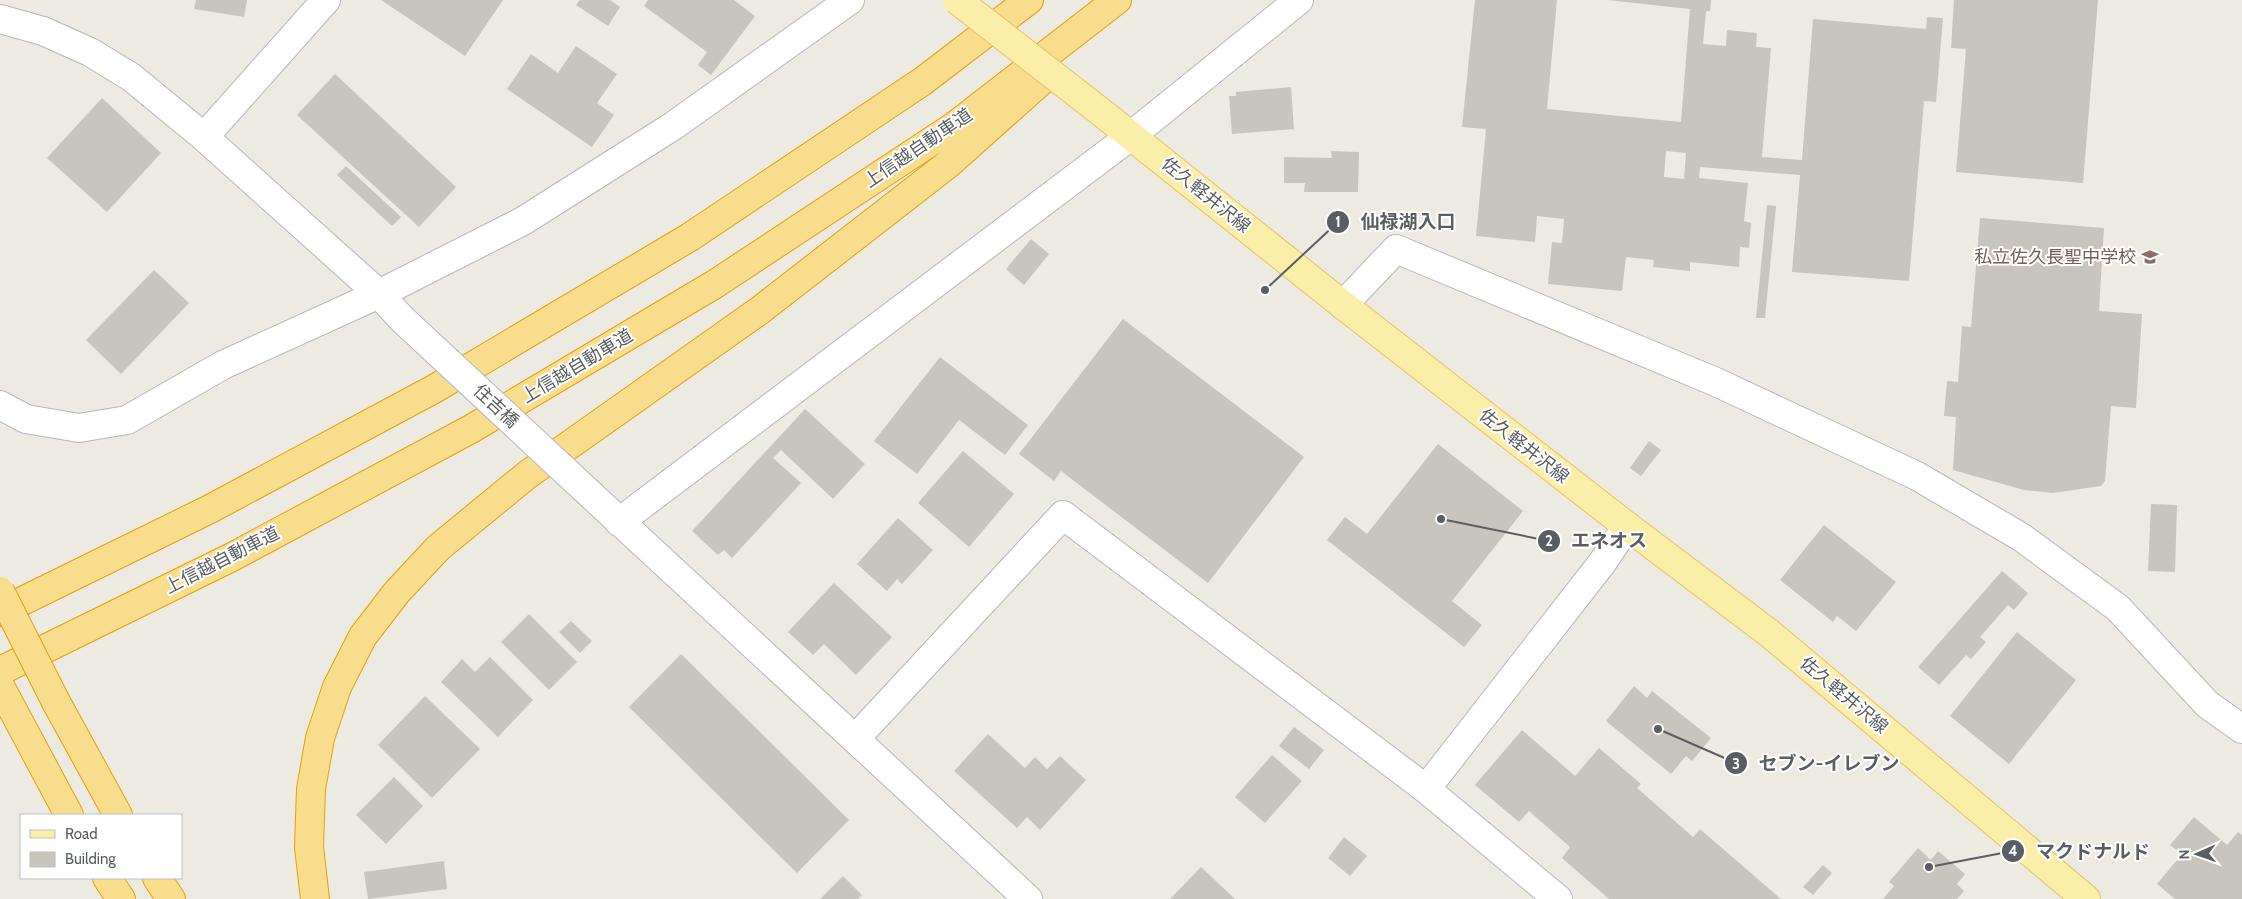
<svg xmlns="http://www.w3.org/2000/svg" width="2242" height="899" viewBox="0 0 2242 899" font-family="Cabin,'Noto Sans JP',sans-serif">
<rect width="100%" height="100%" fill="#edeae2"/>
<g fill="#c8c5bf" fill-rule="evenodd">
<polygon points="196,0 247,0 244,17 194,9"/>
<polygon points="381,0 503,0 465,56"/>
<polygon points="580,0 610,0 620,7 608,26 576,5"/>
<polygon points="648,0 734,0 755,16 711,75 698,65 707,52 644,6"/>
<path d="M1475 0H1557L1547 109 1681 122 1690 9 1607 0H1711L1710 11H1706L1703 44 1726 46 1727 30 1757 33 1756 47 1771 48 1762 157 1802 160 1813 19 1926 29 1927 17 1943 18 1936 102 1924 101 1909 281 1792 272 1800 175 1700 167 1699 178 1748 183 1744 221 1751 223 1749 248 1740 247 1739 267 1690 262V271L1653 267 1654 260 1626 257 1622 291 1548 284 1552 242 1562 243 1564 219 1537 216 1535 242 1476 236 1486 129 1462 127ZM1666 151 1686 153 1684 179 1664 177Z"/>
<polygon points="1954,0 2098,0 2083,183 1956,172 1966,49 1951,48"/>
<polygon points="576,46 617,74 597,103 614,115 592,147 507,89 531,54 558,73"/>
<polygon points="335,74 456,187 419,227 297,115"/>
<polygon points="1291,87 1294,129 1232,134 1229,96 1236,96 1236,92"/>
<polygon points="102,98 161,153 107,212 47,158"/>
<polygon points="1331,151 1359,152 1358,192 1304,192 1305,183 1284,183 1284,157 1332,158"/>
<polygon points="346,166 401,217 392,226 337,175"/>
<polygon points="1767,205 1776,206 1765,318 1756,318"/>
<polygon points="1980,218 2104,228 2099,311 2142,314 2136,408 2111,406 2105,481 2101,486 2053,493 2024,490 1953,470 1956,417 1944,416 1947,381 1958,382 1962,326 1971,327"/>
<polygon points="1031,239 1049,254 1024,285 1006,269"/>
<polygon points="154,270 189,303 121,374 86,340"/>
<polygon points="1123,319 1304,457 1208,583 1061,471 1054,481 1019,454"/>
<polygon points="940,357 1028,425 1005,455 959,420 917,474 874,441"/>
<polygon points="805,409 865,464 833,499 781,450 773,458 801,483 732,558 724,550 718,555 692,531"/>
<polygon points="1649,441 1661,450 1641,476 1630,468"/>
<polygon points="1438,444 1523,511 1452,601 1482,625 1464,647 1327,540 1345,517 1367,534"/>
<polygon points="963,451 1014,494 969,547 918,503"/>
<polygon points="2151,504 2177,505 2175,572 2148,571"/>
<polygon points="898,518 933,550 902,584 897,579 887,591 857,564"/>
<polygon points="1824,525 1896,582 1856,631 1837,616 1833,622 1780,580"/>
<polygon points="2002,571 2028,593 2014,610 2008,605 1980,637 1986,642 1971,659 1966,655 1939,685 1918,667"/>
<polygon points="834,583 892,637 856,675 824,644 813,655 788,632"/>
<polygon points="529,614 577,662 549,690 501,642"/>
<polygon points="571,621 592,641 580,653 559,632"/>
<polygon points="2017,632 2076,680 2009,764 1950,716"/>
<polygon points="681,654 849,820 797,873 629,707"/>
<polygon points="490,657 533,700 498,737 441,682 462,659 475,672"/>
<polygon points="1634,686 1647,698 1652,691 1711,738 1692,761 1686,756 1671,774 1606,721"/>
<polygon points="425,696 480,749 432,798 378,745"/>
<polygon points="1294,727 1324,750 1309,769 1279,746"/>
<polygon points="1522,730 1575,776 1599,748 1641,784 1637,788 1693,837 1700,829 1781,899 1609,899 1562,858 1570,847 1529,811 1519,822 1475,785"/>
<polygon points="988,734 1025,768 1035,757 1047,769 1060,756 1086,780 1040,830 1027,817 1017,828 954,771"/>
<polygon points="1272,755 1302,781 1265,823 1235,797"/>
<polygon points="394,777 423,806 386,844 356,815"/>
<polygon points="2194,817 2227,845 2238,832 2242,835 2242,899 2175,899 2157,884 2182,854 2170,845"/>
<polygon points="1344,837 1367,856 1350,876 1328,858"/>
<polygon points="1918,848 1931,860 1938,851 1965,874 1957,884 1964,891 1957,899 1883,899 1894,886 1889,882"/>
<polygon points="444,861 447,889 368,899 364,872"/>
<polygon points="1823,865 1832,873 1813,895 1803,887"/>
<polygon points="1201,867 1235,899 1170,899"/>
<polygon points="843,876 862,895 858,899 820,899"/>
</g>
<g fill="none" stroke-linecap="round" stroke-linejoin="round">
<g stroke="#b5b8bc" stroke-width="30">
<g id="street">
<polyline points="204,137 326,0"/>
<polyline points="1343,305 1396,249 1716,382 1917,476 2021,537 2118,608 2207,704 2242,729"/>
<polyline points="0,405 26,419 79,428 127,420 223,365 379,294 523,221 673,126 850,0"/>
<polyline points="619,522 1132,135 1299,0"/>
</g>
</g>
<g stroke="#b4b7bc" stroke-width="30">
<g id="secondary">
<polyline points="0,19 43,31 90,52 131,77 204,137 379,294 402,319"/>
<polyline points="589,493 1028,899"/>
<polyline points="855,739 1063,515 1426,789 1558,899"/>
<polyline points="1426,789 1602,563 1627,526"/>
</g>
</g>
<g stroke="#ebc35d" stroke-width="30">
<polyline id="primary" points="1106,116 1343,305 1627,526 1769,633 2086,899"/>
</g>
<g stroke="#e5a009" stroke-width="30">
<g id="highway">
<polyline points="0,612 210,509 434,389 690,237 923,81 1029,0"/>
<polyline points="0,671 232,557 471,429 715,284 953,127 1117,0"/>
<polyline points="0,686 69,815"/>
<polyline points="56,702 118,815"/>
<polyline points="107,878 121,899"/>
<polyline points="157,878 171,899"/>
<polyline points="315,899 309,847 311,789 320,738 337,687 363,636 397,592 438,548 527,475 759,311 947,165 1050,73"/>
</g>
</g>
<use href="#street" stroke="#fff" stroke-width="28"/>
<use href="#secondary" stroke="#fff" stroke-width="28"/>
<use href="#primary" stroke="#fbeea8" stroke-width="28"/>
<use href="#highway" stroke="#f8dd8d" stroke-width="28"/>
<g stroke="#b4b7bc" stroke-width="30" stroke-linecap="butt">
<polyline id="secondary-bridge" points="402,319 589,493"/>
</g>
<g stroke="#ebc35d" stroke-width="30" stroke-linecap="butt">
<polyline id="primary-bridge" points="957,0 1106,116"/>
</g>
<g stroke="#e5a009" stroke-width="30" stroke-linecap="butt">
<polyline id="highway-bridge" points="0,591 56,702"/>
</g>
<use href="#secondary-bridge" stroke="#fff" stroke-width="28"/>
<use href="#primary-bridge" stroke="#fbeea8" stroke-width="28"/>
<use href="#highway-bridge" stroke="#f8dd8d" stroke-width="28"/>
</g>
<defs>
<g id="school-bare" transform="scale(1.35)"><path d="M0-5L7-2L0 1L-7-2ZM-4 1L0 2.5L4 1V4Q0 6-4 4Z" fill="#8d6e63" stroke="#fff" stroke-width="2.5" paint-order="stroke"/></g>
</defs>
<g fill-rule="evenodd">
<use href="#school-bare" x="2150" y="257"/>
</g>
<g text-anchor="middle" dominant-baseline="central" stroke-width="4" stroke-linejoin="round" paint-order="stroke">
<g font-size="18" fill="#5a5e62" stroke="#fff">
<text transform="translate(918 148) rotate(-34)">上信越自動車道</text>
<text transform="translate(1206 195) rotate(39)">佐久軽井沢線</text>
<text transform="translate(577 366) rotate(-31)">上信越自動車道</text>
<text transform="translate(496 406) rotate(43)">住吉橋</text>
<text transform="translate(1524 446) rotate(38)">佐久軽井沢線</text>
<text transform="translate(222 560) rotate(-27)">上信越自動車道</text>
<text transform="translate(1844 695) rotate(40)">佐久軽井沢線</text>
</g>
<g font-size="18" fill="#785e54" stroke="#fff" text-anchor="end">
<text x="2136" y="257">私立佐久長聖中学校</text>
</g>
</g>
<path fill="none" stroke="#5a5e62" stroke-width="2" d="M1265 290L1338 222M1441 519L1549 541M1658 729L1736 763M1929 867L2013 851"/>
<g fill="#5a5e62" stroke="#fff" stroke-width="2">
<circle cx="1265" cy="290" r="5"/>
<circle cx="1441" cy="519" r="5"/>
<circle cx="1658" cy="729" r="5"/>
<circle cx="1929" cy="867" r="5"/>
<circle cx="1338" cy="222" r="12"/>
<circle cx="1549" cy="541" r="12"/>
<circle cx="1736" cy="763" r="12"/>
<circle cx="2013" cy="851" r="12"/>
</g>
<g font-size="15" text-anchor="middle" font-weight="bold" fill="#fff">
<text x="1338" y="227">1</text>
<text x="1549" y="546">2</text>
<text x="1736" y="769">3</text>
<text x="2013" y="856">4</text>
</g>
<g font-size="19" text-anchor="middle" font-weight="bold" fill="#5a5e62" stroke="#fff" stroke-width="4" stroke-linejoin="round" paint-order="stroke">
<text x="1408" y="228">仙禄湖入口</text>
<text x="1609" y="547">エネオス</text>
<text x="1829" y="770">セブン-イレブン</text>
<text x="2093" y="858">マクドナルド</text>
</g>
<rect x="20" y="814" width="162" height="65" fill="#ffffff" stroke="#bdbfc0"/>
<rect x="30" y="830" width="25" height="8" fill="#fbeea8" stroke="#bdbfc0"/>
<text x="65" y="839" font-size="15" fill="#5a5e62">Road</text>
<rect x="30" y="852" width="25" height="15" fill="#c8c5bf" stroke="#bdbfc0"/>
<text x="65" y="864" font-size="15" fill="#5a5e62">Building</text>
<g transform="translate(2197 854) rotate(268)" stroke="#ffffff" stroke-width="4" paint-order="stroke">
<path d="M0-4L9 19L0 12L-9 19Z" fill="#5a5e62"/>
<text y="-8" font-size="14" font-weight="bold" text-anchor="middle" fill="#5a5e62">N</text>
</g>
</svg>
